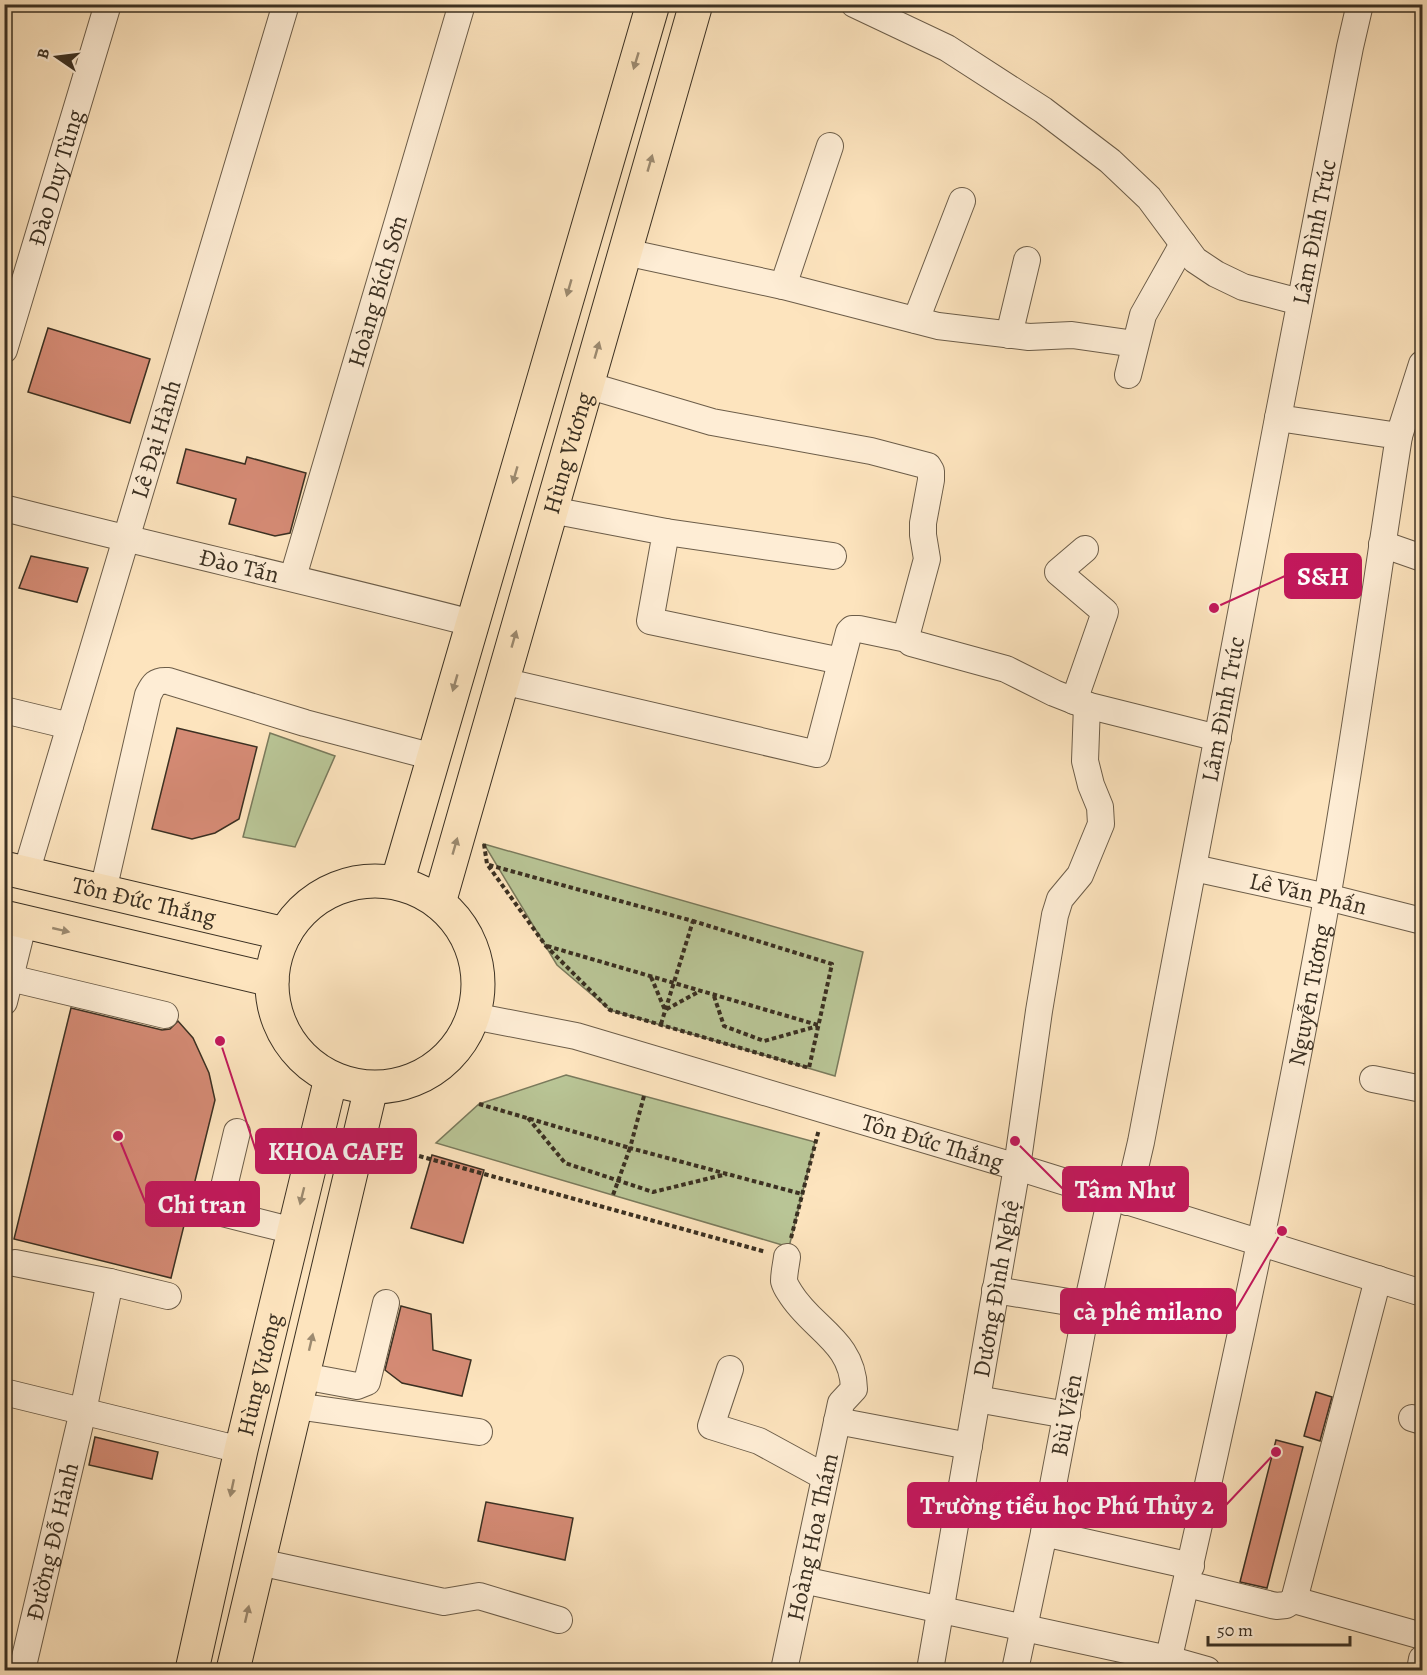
<svg xmlns="http://www.w3.org/2000/svg" width="1427" height="1675" viewBox="0 0 1427 1675" font-family="Alegreya,serif">
<rect width="100%" height="100%" fill="#fde4be"/>
<filter id="stains"><feTurbulence type="fractalNoise" baseFrequency=".00333" numOctaves="4"/><feColorMatrix values="0 0 0 0 .2 0 0 0 0 .09 0 0 0 0 .02 0 0 0 .5 -.17"/></filter>
<radialGradient id="worn" r=".72"><stop offset=".6" stop-color="#630" stop-opacity="0"/><stop offset="1" stop-color="#630" stop-opacity=".3"/></radialGradient>
<g fill="#b9c596" stroke="#7a7a5c" stroke-width="1.5">
<polygon points="270,733 335,756 295,847 243,837"/>
<polygon points="484,844 863,952 835,1076 610,1010 557,965"/>
<polygon points="566,1075 815,1142 789,1247 436,1143 479,1104"/>
</g>
<g fill="#d48a74" stroke="#3b3022" stroke-width="1.5">
<polygon points="48,328 150,359 130,423 28,392"/>
<polygon points="186,449 245,464 247,457 306,473 290,533 275,536 229,524 236,499 177,483"/>
<polygon points="31,556 88,568 77,602 19,588"/>
<polygon points="177,728 257,747 239,819 215,833 192,839 152,829"/>
<polygon points="71,1008 162,1030 170,1029 178,1021 193,1038 209,1073 215,1100 171,1278 14,1239"/>
<polygon points="432,1155 484,1170 463,1243 411,1228"/>
<polygon points="401,1306 431,1314 433,1350 471,1360 462,1396 402,1383 385,1370"/>
<polygon points="1316,1392 1332,1397 1320,1441 1304,1436"/>
<polygon points="95,1437 158,1452 152,1479 89,1465"/>
<polygon points="1276,1440 1303,1447 1267,1588 1240,1582"/>
<polygon points="486,1502 573,1518 565,1560 478,1541"/>
</g>
<g fill="none" stroke-linecap="round" stroke-linejoin="round">
<g stroke="#6c5d49" stroke-width="28">
<g id="minor">
<polyline points="854,4 947,48 1043,110 1110,161 1149,198 1195,260 1216,274 1243,287 1300,302"/>
<polyline points="625,252 783,286 938,326 1029,337 1072,335 1135,344"/>
<polyline points="783,286 830,146"/>
<polyline points="916,320 962,201"/>
<polyline points="1009,335 1027,260"/>
<path id="s1" d="M4 350 108 4"/>
<polyline points="1128,375 1143,315 1183,244"/>
<polyline points="587,385 712,422 871,451 928,466 931,471 931,480 923,523 923,535 927,559 907,633 907,639 911,643 1006,669 1054,693 1082,704 1218,738"/>
<polyline points="1399,436 1422,364"/>
<path id="s2" d="M4 508C160 548 317 583 472 623"/>
<polyline points="551,510 666,532 650,621 841,661"/>
<polyline points="666,532 833,556"/>
<polyline points="1382,544 1422,558"/>
<path id="s3" d="M293 577 462 4"/>
<polyline points="502,681 817,754 849,632 852,629 859,629 907,639"/>
<polyline points="1074,701 1105,612 1058,572 1085,549"/>
<polyline points="4,710 70,726"/>
<path id="s4" d="M1194 868 1327 897 1422 921"/>
<path id="s5" d="M26 873 286 4"/>
<path d="M103 891 148 695C153 685 155 680 168 681L305 723 434 757"/>
<polyline points="10,978 165,1015"/>
<polyline points="4,1002 24,921"/>
<path id="s6" d="M473 1016 576 1036 1017 1167 1422 1293"/>
<polyline points="1373,1079 1422,1089"/>
<polyline points="237,1132 218,1212 294,1231"/>
<path id="s7" d="M1127 1202 1141 1142 1278 418 1350 47 1360 4"/>
<polyline points="15,1263 110,1282 168,1296"/>
<polyline points="995,1290 1087,1305"/>
<polyline points="730,1369 711,1426 759,1441 825,1477"/>
<polyline points="303,1376 357,1386 367,1382 386,1303"/>
<polyline points="4,1392 241,1450"/>
<polyline points="977,1399 1067,1415"/>
<polyline points="296,1406 479,1432"/>
<polyline points="1412,1418 1422,1421"/>
<polyline points="837,1421 969,1446"/>
<polyline points="1044,1533 1191,1566"/>
<polyline points="259,1562 444,1602 479,1596 559,1620"/>
<polyline points="803,1580 1168,1659 1207,1670"/>
<polyline points="1187,1584 1276,1606 1286,1605 1294,1600 1378,1279"/>
<polyline points="1294,1600 1422,1636"/>
<path id="s8" d="M22 1670 83 1411 110 1282"/>
<path id="s9" d="M784 1670 841 1403 854 1389C853 1341 812 1329 790 1293 788 1290 785 1285 784 1281 784 1273 786 1265 787 1257"/>
<path id="s10" d="M930 1670 1017 1167 1039 1011 1055 915 1060 899 1080 875 1101 824 1100 807 1091 785 1085 761 1087 705"/>
<path id="s11" d="M1015 1670 1044 1533 1087 1305 1111 1197"/>
<path id="s12" d="M1166 1670C1225 1414 1281 1157 1327 898 1354 745 1375 590 1399 436L1278 418"/>
<polyline points="1420,1670 1422,1659"/>
</g>
</g>
<g stroke="#3b3022" stroke-width="35">
<g id="major">
<path id="s13" d="M4 868 285 934"/>
<circle cx="375" cy="984" r="103"/>
<polyline points="397,883 653,4"/>
<path id="s14" d="M439 903 696 4"/>
<polyline points="4,917 272,980"/>
<path id="s15" d="M192 1670 241 1450 331 1078"/>
<polyline points="233,1670 371,1088"/>
</g>
</g>
<g stroke="#3b3022" stroke-width="4" stroke-dasharray="4.5 3" stroke-linecap="butt">
<polyline points="484,844 487,864 546,946 610,1010 809,1068 832,964 693,921"/>
<polyline points="489,865 693,921 661,1024"/>
<polyline points="547,946 818,1025"/>
<polyline points="651,977 665,1010 700,991"/>
<polyline points="714,996 724,1026 764,1041 818,1026"/>
<polyline points="644,1096 630,1148 802,1194"/>
<polyline points="479,1104 630,1148 613,1195"/>
<polyline points="528,1118 565,1163 653,1192 727,1174"/>
<polyline points="383,1146 766,1252"/>
<polyline points="791,1238 819,1129"/>
</g>
<use href="#minor" stroke="#feedd5" stroke-width="26"/>
<use href="#major" stroke="#fde4be" stroke-width="33"/>
</g>
<defs><path id="oneway-solid" d="M-6-.8H1V-3.2L6.5 0L1 3.2V.8H-6Z" transform="scale(1.5)"/></defs>
<g fill="#9c8a70">
<use href="#oneway-solid" transform="translate(636 61) rotate(107)"/>
<use href="#oneway-solid" transform="translate(650 163) rotate(-74)"/>
<use href="#oneway-solid" transform="translate(569 288) rotate(106)"/>
<use href="#oneway-solid" transform="translate(597 350) rotate(-74)"/>
<use href="#oneway-solid" transform="translate(515 475) rotate(106)"/>
<use href="#oneway-solid" transform="translate(514 639) rotate(-74)"/>
<use href="#oneway-solid" transform="translate(455 683) rotate(106)"/>
<use href="#oneway-solid" transform="translate(455 846) rotate(-74)"/>
<use href="#oneway-solid" transform="translate(61 930) rotate(13)"/>
<use href="#oneway-solid" transform="translate(302 1196) rotate(104)"/>
<use href="#oneway-solid" transform="translate(311 1342) rotate(-77)"/>
<use href="#oneway-solid" transform="translate(232 1488) rotate(102)"/>
<use href="#oneway-solid" transform="translate(247 1614) rotate(-77)"/>
</g>
<g text-anchor="middle" dominant-baseline="central" stroke-width="5" stroke-linejoin="round" paint-order="stroke">
<g font-size="24" fill="#3b3022" stroke="#feedd5">
<text stroke="none"><textPath href="#s1" startOffset="180">Đào Duy Tùng</textPath></text>
<text stroke="none"><textPath href="#s7" startOffset="988">Lâm Đình Trúc</textPath></text>
<text stroke="none"><textPath href="#s3" startOffset="298">Hoàng Bích Sơn</textPath></text>
<text stroke="none"><textPath href="#s5" startOffset="453">Lê Đại Hành</textPath></text>
<text stroke="none"><textPath href="#s14" startOffset="468">Hùng Vương</textPath></text>
<text stroke="none"><textPath href="#s2" startOffset="242">Đào Tấn</textPath></text>
<text stroke="none"><textPath href="#s7" startOffset="502">Lâm Đình Trúc</textPath></text>
<text stroke="none"><textPath href="#s4" startOffset="117">Lê Văn Phấn</textPath></text>
<text stroke="none"><textPath href="#s13" startOffset="144">Tôn Đức Thắng</textPath></text>
<text stroke="none"><textPath href="#s12" startOffset="690">Nguyễn Tương</textPath></text>
<text stroke="none"><textPath href="#s6" startOffset="477">Tôn Đức Thắng</textPath></text>
<text stroke="none"><textPath href="#s10" startOffset="387">Dương Đình Nghệ</textPath></text>
<text stroke="none"><textPath href="#s15" startOffset="303">Hùng Vương</textPath></text>
<text stroke="none"><textPath href="#s11" startOffset="260">Bùi Viện</textPath></text>
<text stroke="none"><textPath href="#s9" startOffset="136">Hoàng Hoa Thám</textPath></text>
<text stroke="none"><textPath href="#s8" startOffset="132">Đường Đỗ Hành</textPath></text>
</g>
</g>
<path fill="none" stroke="#c2185b" stroke-width="2" d="M1214 608L1285 576M220 1041L256 1151M1015 1141L1063 1189M118 1136L146 1204M1282 1231L1235 1311M1276 1452L1226 1505"/>
<g fill="#c2185b" stroke="#feedd5" stroke-width="2">
<circle cx="1214" cy="608" r="6"/>
<circle cx="220" cy="1041" r="6"/>
<circle cx="1015" cy="1141" r="6"/>
<circle cx="118" cy="1136" r="6"/>
<circle cx="1282" cy="1231" r="6"/>
<circle cx="1276" cy="1452" r="6"/>
</g>
<g fill="#c2185b" stroke="#c2185b" stroke-width="2">
<rect x="1285" y="554" width="76" height="44" rx="6"/>
<rect x="256" y="1129" width="160" height="44" rx="6"/>
<rect x="1063" y="1167" width="125" height="44" rx="6"/>
<rect x="146" y="1182" width="113" height="44" rx="6"/>
<rect x="1061" y="1289" width="174" height="44" rx="6"/>
<rect x="908" y="1483" width="318" height="44" rx="6"/>
</g>
<g font-size="26" text-anchor="middle" font-weight="bold" fill="#fff">
<text x="1323" y="585">S&amp;H</text>
<text x="336" y="1160">KHOA CAFE</text>
<text x="1125" y="1198">Tâm Như</text>
<text x="202" y="1213">Chi tran</text>
<text x="1148" y="1320">cà phê milano</text>
<text x="1067" y="1514">Trường tiểu học Phú Thủy 2</text>
</g>
<rect width="1427" height="1675" fill="none" stroke="#fde4be" stroke-width="24"/>
<rect x="6" y="6" width="1415" height="1663" fill="none" stroke="#3b3022" stroke-width="3"/>
<rect x="12" y="12" width="1403" height="1651" fill="none" stroke="#3b3022" stroke-width="1.5"/>
<g transform="translate(57 57) rotate(284)" stroke="#feedd5" stroke-width="4.5" paint-order="stroke">
<path d="M0-4.5L10 22L0 15L-10 22Z" fill="#3b3022"/>
<text y="-9" font-size="16" font-weight="bold" text-anchor="middle" fill="#3b3022">B</text>
</g>
<path d="M1208 1636v9h142v-9" fill="none" stroke="#3b3022" stroke-width="3"/>
<text x="1217" y="1636" font-size="18" fill="#3b3022" stroke="#feedd5" stroke-width="4.5" paint-order="stroke">50 m</text>
<rect width="100%" height="100%" filter="url(#stains)"/>
<rect width="100%" height="100%" fill="url(#worn)"/>
</svg>
